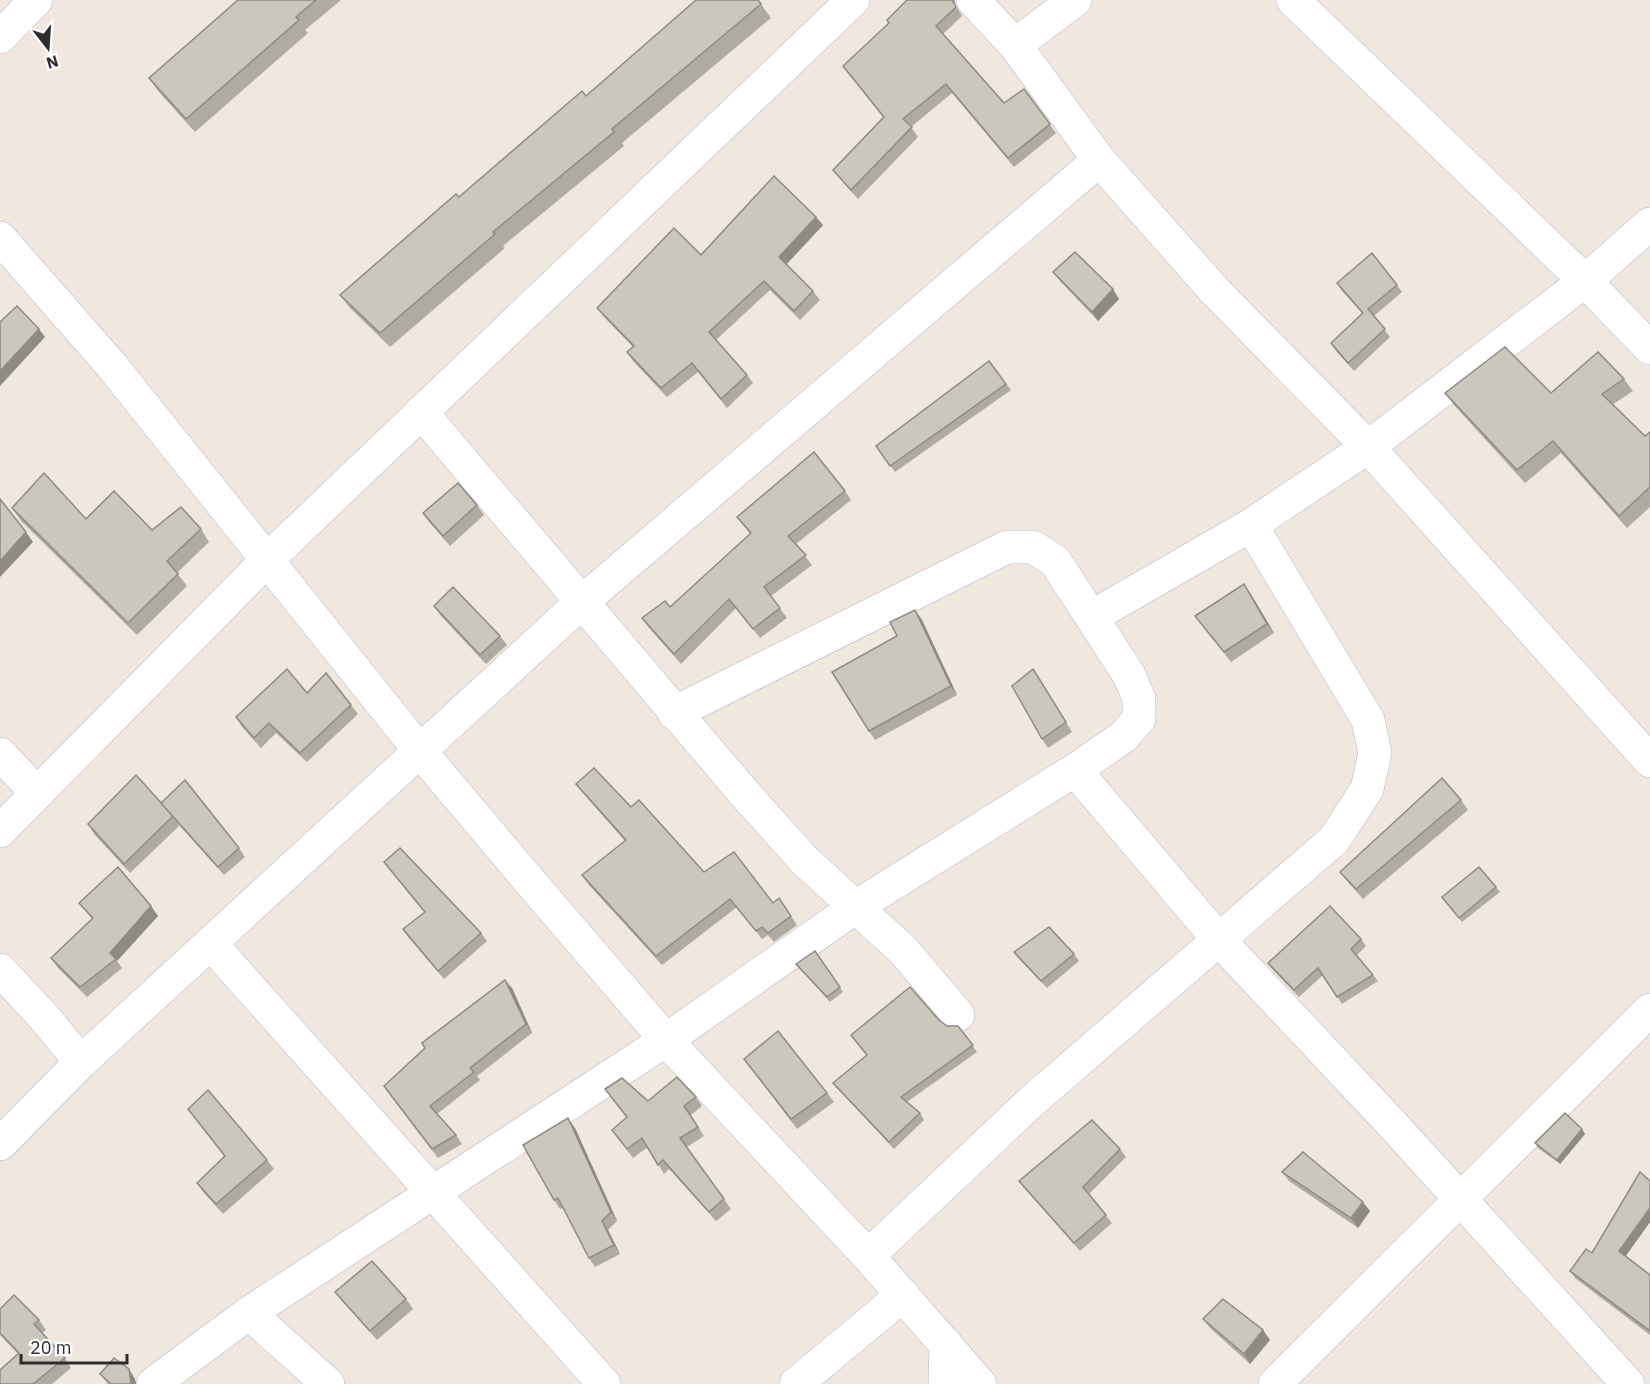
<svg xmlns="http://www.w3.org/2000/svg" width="1650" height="1384" viewBox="0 0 1650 1384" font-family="'IBM Plex Sans',sans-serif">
<rect width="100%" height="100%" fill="#f0e8df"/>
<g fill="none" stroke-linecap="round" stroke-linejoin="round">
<g stroke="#b2b5c2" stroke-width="34">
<g id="minor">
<polyline points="973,0 1015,45 1099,160 1215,291 1368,447 1650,761"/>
<polyline points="1293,0 1585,281 1650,348"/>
<polyline points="0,37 36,0"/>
<polyline points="1015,45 1075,0"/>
<polyline points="0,238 112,366 419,750 532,884 666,1040 868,1256 980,1384"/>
<polyline points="421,412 744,793 805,861 903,950 958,1015"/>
<polyline points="1093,616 1251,525 1368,447 1585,281 1650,224"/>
<polyline points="0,754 37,793"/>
<polyline points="1075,770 1219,940 1393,1125 1628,1384"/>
<polyline points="0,831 267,560 853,0"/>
<polyline points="210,943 604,1384"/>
<polyline points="0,970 43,1016 81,1062"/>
<polyline points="0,1144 81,1062 583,601 1099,160"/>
<polyline points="868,1256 1032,1101 1334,840 1367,789 1375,753 1368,720 1251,525"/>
<polyline points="249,1313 328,1384"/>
<polyline points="153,1384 249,1313 666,1040 857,906 1075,770 1123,737 1139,719 1139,699 1129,675 1055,561 1033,547 1007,547 674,713"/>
<polyline points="796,1384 903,1295"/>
<polyline points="945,1384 946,1344"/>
<polyline points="1275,1384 1650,1010"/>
</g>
</g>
<use href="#minor" stroke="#fff" stroke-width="33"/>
</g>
<g fill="#afaba3">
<polygon points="238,0 341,0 305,30 308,33 195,132 158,91 149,78"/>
<polygon points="907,0 955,0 955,4 962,16 943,34 1004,103 1024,89 1056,133 1014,167 952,93 911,127 918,137 858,199 840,179 833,170 883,117 843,66 889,24"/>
<polygon points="761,4 771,18 622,143 624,146 503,246 505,248 390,347 350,308 340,295 459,197 586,96"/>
<polygon points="823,225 786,264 813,291 820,300 800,320 770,290 716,340 747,375 753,383 727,408 698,372 667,397 633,361 627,352 633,347 604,317 597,308 701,255"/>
<polygon points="1053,272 1119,299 1098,321 1060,281"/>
<polygon points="1337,283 1397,285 1402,292 1374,316 1390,337 1354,371 1336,351 1331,343 1362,313 1342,291"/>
<polygon points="989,361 1011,390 895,472 876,446"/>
<polygon points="1624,379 1633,391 1612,405 1645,436 1650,432 1650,507 1627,528 1561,453 1525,483 1454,405 1445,393 1551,393"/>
<polygon points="845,491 851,500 796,544 812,565 771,596 787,618 760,638 736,608 681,664 649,628 642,618 670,607 750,534 737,517"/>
<polygon points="477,505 484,515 450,546 429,522 423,513"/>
<polygon points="12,508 152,530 201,529 209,542 177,573 187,586 137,635 21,521"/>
<polygon points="1244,584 1274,633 1231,662 1195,616"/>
<polygon points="434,606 500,636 507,645 486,664 441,616"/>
<polygon points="915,610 922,620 957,695 875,740 869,731 897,636"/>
<polygon points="1040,679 1072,732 1048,748 1042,739"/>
<polygon points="307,693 351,705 358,714 307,762 276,733 261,748 242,727 236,717"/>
<polygon points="576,784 631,807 704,872 773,903 779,898 797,925 774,942 768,935 762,939 737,907 662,965 588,884 582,875 625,841 582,792"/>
<polygon points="1461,800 1468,810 1363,899 1347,881 1340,872"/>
<polygon points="163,805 239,848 245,857 224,875 177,823 179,826 130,873 94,834 88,824"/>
<polygon points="384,862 481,933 487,941 444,979 408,937 403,929 424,912"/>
<polygon points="1496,887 1500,892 1462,922 1442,897"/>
<polygon points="79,903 158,916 117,961 122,968 87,997 58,968 51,958 92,919"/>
<polygon points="1361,939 1366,946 1357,955 1378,981 1342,1004 1323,975 1299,997 1273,970 1268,963"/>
<polygon points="815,951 843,992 830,1002 796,964"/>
<polygon points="1014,952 1074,954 1079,961 1047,988 1019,959"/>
<polygon points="512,988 532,1033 477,1076 480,1080 437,1114 456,1135 462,1144 438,1158 390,1095"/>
<polygon points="939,1020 947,1026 958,1026 977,1052 907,1102 920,1113 924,1120 894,1149 838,1089 833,1083 867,1055 851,1035"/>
<polygon points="744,1059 827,1093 834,1102 797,1129"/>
<polygon points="605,1089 648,1101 696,1097 702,1106 691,1115 704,1136 687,1147 731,1209 716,1221 669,1169 664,1174 648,1147 633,1158 612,1130 627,1118"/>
<polygon points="188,1109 267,1160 274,1169 223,1214 204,1193 197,1183 224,1156"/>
<polygon points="575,1128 617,1221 608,1230 620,1254 595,1267 589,1258 563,1208 560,1209 554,1200"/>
<polygon points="1585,1134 1560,1164 1538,1148 1535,1143"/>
<polygon points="1120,1149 1126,1157 1089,1194 1112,1223 1080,1251 1025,1189 1019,1181"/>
<polygon points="1282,1172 1370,1211 1358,1228 1289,1181"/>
<polygon points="1650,1181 1650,1222 1626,1256 1650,1275 1650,1335 1575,1278 1570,1271 1592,1253"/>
<polygon points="335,1292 406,1299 413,1309 377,1340 342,1301"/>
<polygon points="0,1309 39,1320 46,1330 42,1333 65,1358 71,1368 52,1384 0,1384 18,1354 0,1335"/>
<polygon points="1203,1319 1270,1340 1250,1364 1210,1328"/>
<polygon points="100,1374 135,1379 136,1384 108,1384"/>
</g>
<g fill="#8e8b84">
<polygon points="816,217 823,225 785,266 779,257"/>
<polygon points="1113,289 1119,299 1098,321 1092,312"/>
<polygon points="39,329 45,337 0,386 0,371"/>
<polygon points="26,532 33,542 0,577 0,561"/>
<polygon points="1244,584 1251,594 1274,633 1267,624"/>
<polygon points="915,610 922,620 957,695 951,686"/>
<polygon points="151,906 158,916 117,961 110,953"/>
<polygon points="505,980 512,988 532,1033 526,1024"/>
<polygon points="568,1118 575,1128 617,1221 611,1212"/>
<polygon points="1582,1129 1585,1134 1560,1164 1557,1160"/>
<polygon points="1363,1202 1370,1211 1358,1228 1351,1218"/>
<polygon points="1650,1208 1650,1222 1624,1258 1619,1251"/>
<polygon points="602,1221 608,1230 620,1254 614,1245"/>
<polygon points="1263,1330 1270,1340 1250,1364 1244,1354"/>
<polygon points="129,1369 135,1379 136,1384 131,1384"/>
</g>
<g fill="#cbc7bd" stroke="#8e8b84" stroke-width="1.5">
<polygon points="238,0 316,0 296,17 299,20 186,119 149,78"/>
<polygon points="696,0 758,0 761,4 612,129 614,132 493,232 495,234 380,333 340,295 456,194 459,197 582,91 586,96"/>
<polygon points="907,0 952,0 956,7 936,26 1004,103 1024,89 1050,124 1008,158 946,84 903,119 912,127 851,190 833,170 884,117 843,66 889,23 887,20"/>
<polygon points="774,176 816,217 779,257 813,291 794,311 764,281 709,332 747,375 721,399 692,363 661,388 627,352 634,346 597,308 674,228 701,255"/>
<polygon points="1075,252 1113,289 1092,312 1053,272"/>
<polygon points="1372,253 1397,285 1368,309 1385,329 1348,363 1331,343 1363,313 1337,283"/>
<polygon points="17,306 39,329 0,371 0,322"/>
<polygon points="1505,347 1551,393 1598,352 1624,379 1602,394 1645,436 1650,432 1650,487 1619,516 1553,441 1517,470 1445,393"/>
<polygon points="989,361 1006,384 890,466 876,446"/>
<polygon points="814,452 845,491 788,536 806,555 764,587 780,608 753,629 729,599 674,654 642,618 665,601 670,607 751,533 737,517"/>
<polygon points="44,473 86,519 114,491 152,530 181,507 201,529 167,561 178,574 128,623 12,508"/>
<polygon points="458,483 477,505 443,536 423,513"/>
<polygon points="0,499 26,532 0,561"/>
<polygon points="1244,584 1267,624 1224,652 1195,616"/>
<polygon points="453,587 500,636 480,655 434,606"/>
<polygon points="915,610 951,686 869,731 832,672 897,636 890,622"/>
<polygon points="287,669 307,693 326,673 351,705 300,753 269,723 254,738 236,717"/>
<polygon points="1033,669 1066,722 1042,739 1012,686"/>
<polygon points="594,768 631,807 639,800 704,872 734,852 773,903 779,898 791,916 768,933 762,927 756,931 730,899 656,956 582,875 626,840 576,784"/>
<polygon points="136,775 173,816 124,864 88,824"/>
<polygon points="1442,778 1461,800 1356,889 1340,872"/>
<polygon points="185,780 239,848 218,867 161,803"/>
<polygon points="400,848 481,933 438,971 403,929 425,912 384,862"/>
<polygon points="118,867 151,906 110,953 116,959 80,987 51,958 93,918 79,903"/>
<polygon points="1479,867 1496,887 1459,918 1442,897"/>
<polygon points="1330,906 1361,939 1351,949 1373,975 1337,997 1318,968 1294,990 1268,963"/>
<polygon points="1049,927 1074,954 1041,981 1014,952"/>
<polygon points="815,951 840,987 827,997 796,964"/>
<polygon points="505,980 526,1024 470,1068 474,1072 430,1106 456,1135 432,1149 384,1086 425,1048 422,1043"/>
<polygon points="910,987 939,1020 947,1026 958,1026 973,1045 901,1097 920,1113 889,1142 833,1083 867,1055 851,1035"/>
<polygon points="778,1031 827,1093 791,1119 744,1059"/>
<polygon points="677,1077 696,1097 684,1106 698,1127 680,1138 724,1199 709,1212 663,1160 658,1165 642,1138 627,1149 612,1130 627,1117 605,1089 622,1078 648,1101"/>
<polygon points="208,1090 267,1160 216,1204 197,1183 225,1156 188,1109"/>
<polygon points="1565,1113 1582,1129 1557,1160 1535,1143"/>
<polygon points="568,1118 611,1212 602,1221 614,1245 589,1258 558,1198 554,1200 523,1145"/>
<polygon points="1092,1120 1120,1149 1083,1187 1106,1215 1074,1243 1019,1181"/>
<polygon points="1303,1152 1363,1202 1351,1218 1282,1172"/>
<polygon points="1640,1172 1650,1181 1650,1208 1619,1251 1650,1275 1650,1331 1570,1271 1586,1249 1592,1253"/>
<polygon points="372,1261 406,1299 370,1331 335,1292"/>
<polygon points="14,1295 39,1320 34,1324 65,1358 33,1384 0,1384 0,1370 19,1353 0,1333 0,1309"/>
<polygon points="1223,1299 1263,1330 1244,1354 1203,1319"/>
<polygon points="114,1358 129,1369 131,1384 111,1384 100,1374"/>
</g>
<g transform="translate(48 48) rotate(163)" stroke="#ffffff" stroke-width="4.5" paint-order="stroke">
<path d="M0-4.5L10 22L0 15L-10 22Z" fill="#2d2d2d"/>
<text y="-9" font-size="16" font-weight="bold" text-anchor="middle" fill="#2d2d2d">N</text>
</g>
<path d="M21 1354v9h106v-9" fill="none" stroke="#2d2d2d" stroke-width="3"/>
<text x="30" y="1354" font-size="18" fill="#2d2d2d" stroke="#ffffff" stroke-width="4.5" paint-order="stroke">20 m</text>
</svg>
